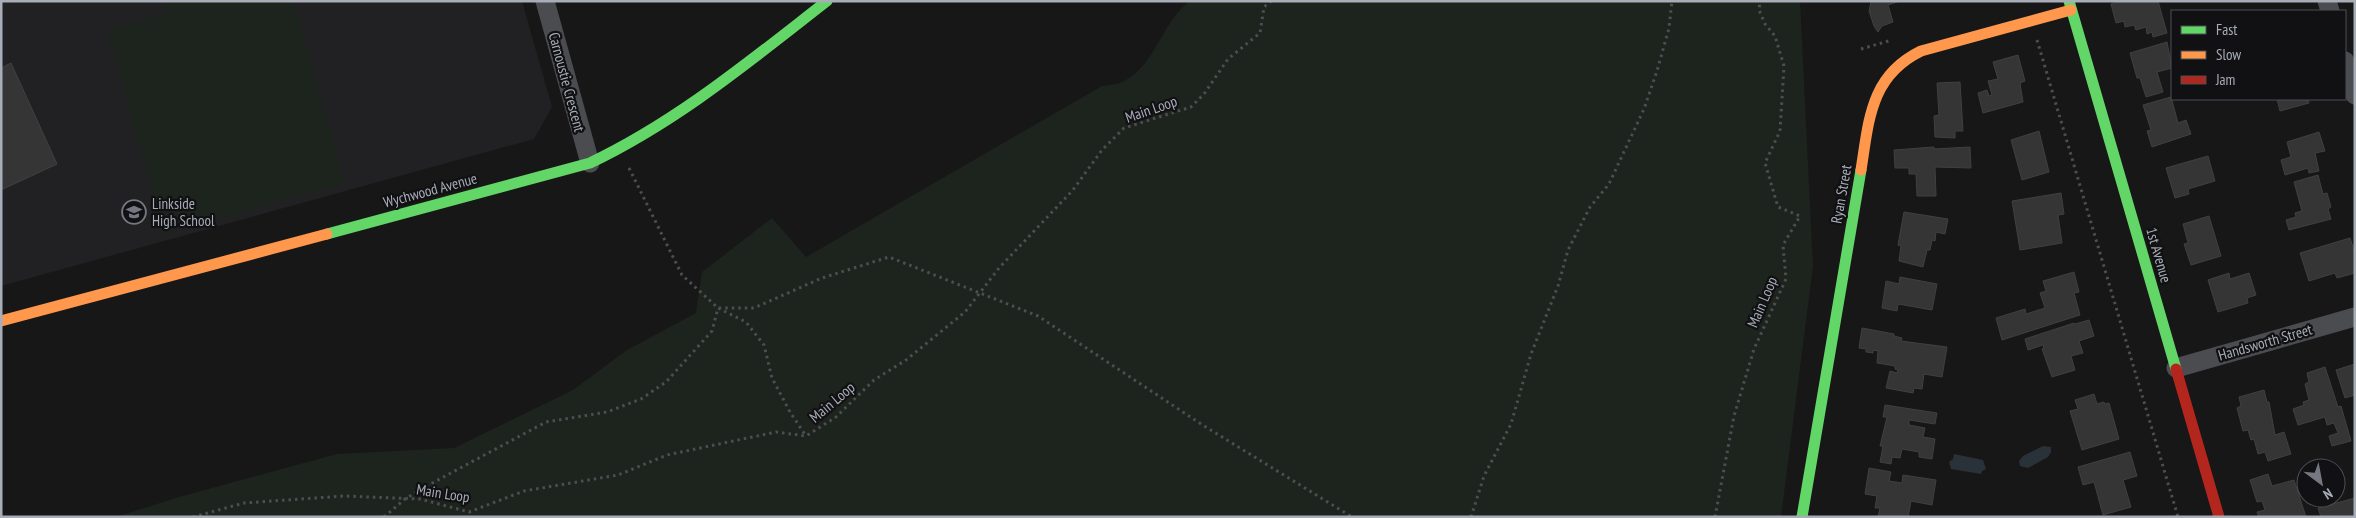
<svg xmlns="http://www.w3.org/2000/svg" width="2356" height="518" viewBox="0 0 2356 518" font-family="'PT Sans Narrow',sans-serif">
<rect width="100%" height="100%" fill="#171717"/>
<polygon fill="#212123" points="1,1 522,1 552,107 534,139 1,286"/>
<g fill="#1d241e">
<polygon points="163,1 294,1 345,183 164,234 107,30 166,13"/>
<path d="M1190 1H1800L1813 266 1781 517H116L179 497 337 454 454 448 573 390 627 350 696 313 702 272 772 218 806 257 1102 86C1109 85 1118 85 1124 81 1157 64 1161 22 1190 1Z"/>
</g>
<g fill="#2a3239">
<polygon points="2043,446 2051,447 2051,452 2048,457 2028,468 2020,466 2019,461 2023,456"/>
<polygon points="1954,454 1983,460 1986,469 1982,471 1981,474 1951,469 1949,462 1953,459"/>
</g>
<g fill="#353536" stroke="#3f4043">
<polygon points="1900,1 1888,5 1893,22 1882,26 1878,32 1874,26 1869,11 1871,2"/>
<polygon points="2121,1 2158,1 2167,33 2153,37 2152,32 2147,34 2146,27 2136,30 2134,25 2125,27 2124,21 2116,23 2111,4"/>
<polygon points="2167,42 2172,68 2157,72 2163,92 2146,97 2140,78 2137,78 2130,53"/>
<polygon points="2018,55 2025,81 2020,83 2023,102 1983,113 1978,93 1987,90 1989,96 1992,95 1988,81 1998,79 1993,62"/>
<polygon points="11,63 57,164 1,190 1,68"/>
<polygon points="1960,82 1963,131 1955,131 1955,138 1935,137 1934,116 1939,115 1937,83"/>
<polygon points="2171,97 2178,123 2186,120 2191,134 2152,147 2147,131 2151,130 2143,105"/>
<polygon points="2277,99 2308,99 2309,103 2280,111"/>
<polygon points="2039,131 2049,172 2022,180 2011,140"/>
<polygon points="2319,132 2325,151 2315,153 2319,171 2309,173 2308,168 2285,175 2281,160 2291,157 2287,142"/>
<polygon points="1934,147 1934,149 1970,147 1971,168 1935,167 1936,196 1917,196 1916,174 1909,174 1909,168 1895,168 1894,150"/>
<polygon points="2208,156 2215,181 2188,189 2189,194 2175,198 2166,168"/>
<polygon points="2318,175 2323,194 2327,193 2331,207 2328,209 2331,219 2289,230 2286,220 2296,217 2295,213 2302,211 2294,182"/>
<polygon points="2061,193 2064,214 2058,215 2062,243 2020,250 2012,201"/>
<polygon points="1904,212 1948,219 1945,234 1936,232 1935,241 1932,240 1930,250 1927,250 1923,267 1899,261 1901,246 1898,245"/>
<polygon points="2209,216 2221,256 2191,265 2184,244 2188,243 2183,224"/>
<polygon points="2350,238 2355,253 2355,273 2337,278 2335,273 2309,281 2300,253"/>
<polygon points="2074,272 2079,292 2074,293 2080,315 2002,340 1996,318 2025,309 2026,314 2045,308 2040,293 2046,291 2043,281"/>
<polygon points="2229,273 2230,279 2249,273 2256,295 2247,298 2248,303 2218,312 2208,280"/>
<polygon points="1900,277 1937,284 1932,310 1898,304 1897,311 1882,308 1886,281 1899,284"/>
<polygon points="2089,320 2094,336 2079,341 2083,353 2071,356 2075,370 2052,377 2042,349 2044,348 2043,345 2028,350 2025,339 2074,323 2075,324"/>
<polygon points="1862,328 1894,334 1894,336 1902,338 1901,341 1947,347 1942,377 1924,374 1922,389 1914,388 1913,393 1886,388 1890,371 1897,373 1898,370 1895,369 1895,366 1877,363 1878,351 1873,350 1873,353 1866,352 1866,349 1859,348"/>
<polygon points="2355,364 2355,395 2345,398 2336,370"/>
<polygon points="2325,367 2338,407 2341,406 2351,441 2332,446 2329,436 2338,433 2334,423 2327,425 2325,417 2298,425 2293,409 2304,405 2303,402 2309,400 2305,384 2309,382 2307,373"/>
<polygon points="2264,390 2267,402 2269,402 2275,435 2284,432 2291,454 2268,461 2265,452 2258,454 2254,439 2251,440 2248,430 2243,431 2237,408 2241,406 2239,397"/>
<polygon points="2094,394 2097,404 2104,402 2105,404 2109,403 2119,439 2082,450 2070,411 2078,409 2075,400"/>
<polygon points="1885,405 1937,413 1935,424 1909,420 1909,425 1925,428 1923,437 1935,439 1932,459 1919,457 1919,452 1902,449 1900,458 1892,457 1891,464 1880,462 1883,446 1880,446 1887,417 1883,417"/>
<polygon points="2130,452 2137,476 2123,480 2131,507 2103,515 2094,482 2083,485 2078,467"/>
<polygon points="1869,468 1891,472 1889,481 1902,483 1903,475 1936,480 1932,505 1911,501 1908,517 1878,517 1880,508 1875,508 1877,496 1865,494"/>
<polygon points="2268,474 2272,486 2294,480 2306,517 2259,517 2257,512 2265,510 2262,501 2257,502 2250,480"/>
<polygon points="2355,498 2355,517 2321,517 2318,508"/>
</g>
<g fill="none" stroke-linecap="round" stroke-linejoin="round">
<g stroke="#4d4e52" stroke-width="3" stroke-dasharray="2.5 4" stroke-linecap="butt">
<polyline points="2037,40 2178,517"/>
<polyline points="1861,49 1892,40"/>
<polyline points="629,168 682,275 718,308 754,308 822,278 889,257 1038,316 1201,424 1352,517"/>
<polyline points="193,517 244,503 344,496 420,499 469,512 524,491 618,475 667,455 776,432 806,436 836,417 874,380 906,360 965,312 999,268 1073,190 1102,150 1124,128 1191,107 1204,94 1228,59 1260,33 1264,7 1271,1"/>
<polyline points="384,517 405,499 423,488 546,422 607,412 641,399 666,382 712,331 718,308 746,322 764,345 772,378 790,412 806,436"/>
<polyline points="1471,517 1484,476 1511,424 1531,354 1558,286 1568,250 1590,207 1609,184 1644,109 1657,71 1669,28 1672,1"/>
<polyline points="1715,517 1734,416 1754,349 1786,279 1783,245 1800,216 1778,207 1765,163 1780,131 1784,66 1775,36 1765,24 1759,10 1760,1"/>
</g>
<g stroke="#4b4c50" stroke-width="19">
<polyline points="545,1 590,163"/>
<polyline points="2327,1 2330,11"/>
<polyline points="2345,61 2355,95"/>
<polyline points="2176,368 2355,317"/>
</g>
<g stroke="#63d668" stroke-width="11">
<polyline points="2069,1 2176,369"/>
<path d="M327 234 590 163C678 121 751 60 827 1"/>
<polyline points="1802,517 1861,170"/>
</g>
<g stroke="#ff974d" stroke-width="11">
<path d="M1861 170C1869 120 1870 76 1921 51L2071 10"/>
<polyline points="1,321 327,234"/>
</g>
<polyline stroke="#b3261e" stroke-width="11" points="2176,369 2219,517"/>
</g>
<defs>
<g id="school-ring" transform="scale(1.25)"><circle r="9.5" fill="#111113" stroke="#757880" stroke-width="1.5"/><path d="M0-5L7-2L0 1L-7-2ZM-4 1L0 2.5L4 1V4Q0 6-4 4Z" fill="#757880"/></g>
</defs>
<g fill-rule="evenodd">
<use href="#school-ring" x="134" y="212"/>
</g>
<g text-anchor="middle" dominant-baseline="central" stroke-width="4.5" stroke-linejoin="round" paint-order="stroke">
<g font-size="15" fill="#a8adb8" stroke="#111113">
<text transform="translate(567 82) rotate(75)">Carnoustie Crescent</text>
<text transform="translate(1151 109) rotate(-19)">Main Loop</text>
<text transform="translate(430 190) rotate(-15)">Wychwood Avenue</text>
<text transform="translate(1841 194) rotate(-80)">Ryan Street</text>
<text transform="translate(2159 255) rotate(74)">1st Avenue</text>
<text transform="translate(1762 302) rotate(-67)">Main Loop</text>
<text transform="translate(2265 342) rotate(-16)">Handsworth Street</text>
<text transform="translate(832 402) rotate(-40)">Main Loop</text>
<text transform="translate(443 493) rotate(9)">Main Loop</text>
</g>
<g font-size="15" fill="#a8adb8" stroke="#111113" text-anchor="start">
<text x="152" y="203">Linkside<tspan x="152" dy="17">High School</tspan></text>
</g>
</g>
<rect width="2356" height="518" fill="none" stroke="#a8adb8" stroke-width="5"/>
<rect x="2171" y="10" width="175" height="90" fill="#111113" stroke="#4d4f55"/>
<rect x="2181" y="26" width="25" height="8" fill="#63d668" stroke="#4d4f55"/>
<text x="2216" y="35" font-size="15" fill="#a8adb8">Fast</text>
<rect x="2181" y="51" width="25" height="8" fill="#ff974d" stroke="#4d4f55"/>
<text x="2216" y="60" font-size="15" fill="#a8adb8">Slow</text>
<rect x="2181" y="76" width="25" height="8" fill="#b3261e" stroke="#4d4f55"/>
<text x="2216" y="85" font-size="15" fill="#a8adb8">Jam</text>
<g transform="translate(2321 483) rotate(148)"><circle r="24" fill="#111113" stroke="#4d4f55"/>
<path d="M0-4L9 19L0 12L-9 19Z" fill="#757880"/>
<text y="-8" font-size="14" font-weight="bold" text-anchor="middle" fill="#a8adb8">N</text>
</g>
</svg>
